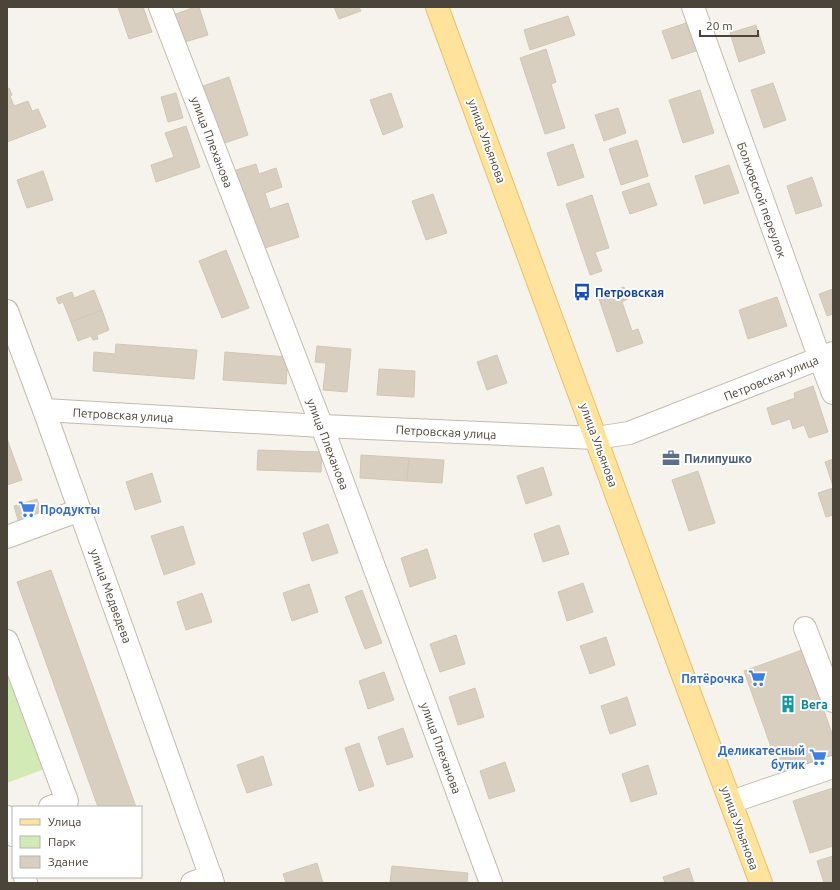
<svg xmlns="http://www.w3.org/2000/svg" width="840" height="890" viewBox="0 0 840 890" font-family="Ubuntu,sans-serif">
<rect width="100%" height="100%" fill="#f6f3ec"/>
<polygon fill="#d2eab5" points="7,661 47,768 7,783"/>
<g fill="#d8cfc1" stroke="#d3c7b4">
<polygon points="118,7 143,7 152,32 129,39"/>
<polygon points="195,7 199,7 208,35 182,43 173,15"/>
<polygon points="334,7 359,7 361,11 339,19"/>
<polygon points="568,16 575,35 530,50 524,30"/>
<polygon points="686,23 696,51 672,59 662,31"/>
<polygon points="756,25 765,53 739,62 730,33"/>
<polygon points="546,49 556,82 551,84 565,128 545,134 520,58"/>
<polygon points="229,77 248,135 222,144 203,86"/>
<polygon points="773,83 786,120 764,128 751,90"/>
<polygon points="9,88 12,95 10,96 14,106 28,101 32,111 38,109 46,127 7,142 7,89"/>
<polygon points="700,90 714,133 683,143 669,100"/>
<polygon points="176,93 183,118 168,122 161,97"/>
<polygon points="391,93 403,127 383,135 370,100"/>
<polygon points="618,108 626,133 604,141 595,115"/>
<polygon points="186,126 200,167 156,182 151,165 174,157 165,133"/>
<polygon points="637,140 648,176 621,185 609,149"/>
<polygon points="573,144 584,177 558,186 547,153"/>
<polygon points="256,164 259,174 276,168 282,187 265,193 270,209 288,203 299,237 262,249 236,170"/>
<polygon points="729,165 739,193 704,204 695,176"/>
<polygon points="43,171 53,200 27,208 17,180"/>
<polygon points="812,177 822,206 796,214 787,186"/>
<polygon points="649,183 657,205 630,214 622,192"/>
<polygon points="433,194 447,233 426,240 412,201"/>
<polygon points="592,195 609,248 595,252 602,271 590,275 566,204"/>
<polygon points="226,250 249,308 222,318 199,261"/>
<polygon points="624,287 628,299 622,302 632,331 638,329 643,343 617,352 598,296"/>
<polygon points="833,289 833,314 827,316 819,294"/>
<polygon points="94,290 102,310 71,322 63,302 59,304 56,298 72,292 74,298"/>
<polygon points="777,297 787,326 748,339 739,310"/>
<polygon points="102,310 109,330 97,335 98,339 93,340 91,336 78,341 71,322"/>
<polygon points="116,344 197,350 194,379 93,371 94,352 115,354"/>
<polygon points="317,346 351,349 347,392 323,390 326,363 315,362"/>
<polygon points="225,352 288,357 286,384 223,380"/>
<polygon points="497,355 507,383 487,390 477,362"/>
<polygon points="379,369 415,371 414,397 377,395"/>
<polygon points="813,386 828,432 809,438 804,425 793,429 790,419 772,425 767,408 795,398 794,393"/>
<polygon points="7,439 22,480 7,485"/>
<polygon points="258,450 322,452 321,472 257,470"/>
<polygon points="361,455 409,458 407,481 360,478"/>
<polygon points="409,458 444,460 442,483 407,481"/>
<polygon points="833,459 833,486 825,462"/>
<polygon points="543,467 552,495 526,504 517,476"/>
<polygon points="698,471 715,523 689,531 672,480"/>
<polygon points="152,473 161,502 135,510 126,482"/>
<polygon points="833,488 833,515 826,517 818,493"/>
<polygon points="37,499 41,511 18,520 14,506"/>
<polygon points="328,524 338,553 312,561 303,533"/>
<polygon points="559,525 569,554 543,562 534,534"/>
<polygon points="183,526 195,564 164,575 151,536"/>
<polygon points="427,549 436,578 410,587 401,558"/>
<polygon points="51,570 136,807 98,807 17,582"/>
<polygon points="583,583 593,612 567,621 558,592"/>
<polygon points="309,584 318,612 292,621 283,593"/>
<polygon points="362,590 382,643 365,649 345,597"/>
<polygon points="202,593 212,622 186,630 177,602"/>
<polygon points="456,635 465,664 440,672 430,644"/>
<polygon points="606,637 615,665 590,674 580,646"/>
<polygon points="802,650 833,736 833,756 781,775 744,671"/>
<polygon points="384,672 394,700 368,709 359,681"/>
<polygon points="475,688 484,717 458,725 449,697"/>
<polygon points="627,697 636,725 610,734 601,706"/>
<polygon points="403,728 413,757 387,765 378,737"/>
<polygon points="359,743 374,786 359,791 345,748"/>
<polygon points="263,756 272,785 247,793 237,765"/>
<polygon points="505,762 515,791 489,799 480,771"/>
<polygon points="648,765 657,794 631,802 622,774"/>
<polygon points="833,788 833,846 810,853 793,801"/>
<polygon points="833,856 833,883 824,883 817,861"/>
<polygon points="317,863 323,883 286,883 283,874"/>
<polygon points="392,866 468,873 467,883 390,883"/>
<polygon points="689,868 694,883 665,883 663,877"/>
</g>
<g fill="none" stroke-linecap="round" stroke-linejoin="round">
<g stroke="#c2bbae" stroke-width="24">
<g id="minor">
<polyline points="160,7 329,445 491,883"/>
<polyline points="693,7 820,359 833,393"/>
<polyline points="7,311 44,410 213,883"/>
<polyline points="44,410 322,426 596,438 629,433 833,353"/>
<polyline points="7,537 80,510"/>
<polyline points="805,628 833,701"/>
<polyline points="7,641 67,801 50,807"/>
<polyline points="731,802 833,767"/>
<polyline points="7,817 13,835"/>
<polyline points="25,877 26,883"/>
<polyline points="192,883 211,876"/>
</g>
</g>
<g stroke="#e6c16a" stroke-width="24">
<polyline id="major" points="437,7 682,673 761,883"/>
</g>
<use href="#minor" stroke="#fff" stroke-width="22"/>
<use href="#major" stroke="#ffe39c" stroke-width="22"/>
</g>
<defs>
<g id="bus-bare" transform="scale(1.38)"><path d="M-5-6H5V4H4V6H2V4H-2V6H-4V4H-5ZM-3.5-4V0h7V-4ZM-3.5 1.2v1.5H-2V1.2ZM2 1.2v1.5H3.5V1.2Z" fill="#1a4fb4" stroke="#fff" stroke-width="2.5" paint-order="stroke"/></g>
<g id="office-bare" transform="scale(1.38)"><path d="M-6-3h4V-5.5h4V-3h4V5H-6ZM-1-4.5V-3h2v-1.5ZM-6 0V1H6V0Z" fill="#5c6f8a" stroke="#fff" stroke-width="2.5" paint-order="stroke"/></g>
<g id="supermarket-bare" transform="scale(1.38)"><path d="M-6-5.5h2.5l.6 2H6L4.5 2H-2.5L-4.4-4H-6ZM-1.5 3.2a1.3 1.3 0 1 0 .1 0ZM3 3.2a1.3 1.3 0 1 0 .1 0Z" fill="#3f7fe0" stroke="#fff" stroke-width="2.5" paint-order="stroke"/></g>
<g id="building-bare" transform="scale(1.38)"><path d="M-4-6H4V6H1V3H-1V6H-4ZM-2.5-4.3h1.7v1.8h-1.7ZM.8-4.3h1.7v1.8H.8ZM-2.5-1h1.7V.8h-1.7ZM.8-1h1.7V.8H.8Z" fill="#0f9aa8" stroke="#fff" stroke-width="2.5" paint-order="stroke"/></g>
</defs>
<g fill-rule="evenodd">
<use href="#bus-bare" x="582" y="292"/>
<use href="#office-bare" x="671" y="458"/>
<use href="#supermarket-bare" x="27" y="509"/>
<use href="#supermarket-bare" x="757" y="678"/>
<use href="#building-bare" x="788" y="704"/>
<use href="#supermarket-bare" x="818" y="757"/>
</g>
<g text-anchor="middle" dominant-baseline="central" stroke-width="4" stroke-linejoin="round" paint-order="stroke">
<g font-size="12" fill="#4b4439" stroke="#fff">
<text transform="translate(487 141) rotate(70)">улица Ульянова</text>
<text transform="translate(212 142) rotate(69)">улица Плеханова</text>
<text transform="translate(762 200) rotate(70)">Болховской переулок</text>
<text transform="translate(771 378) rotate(-22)">Петровская улица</text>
<text transform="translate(123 415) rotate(3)">Петровская улица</text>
<text transform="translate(446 432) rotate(3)">Петровская улица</text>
<text transform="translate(328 444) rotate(69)">улица Плеханова</text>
<text transform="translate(599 445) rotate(70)">улица Ульянова</text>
<text transform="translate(111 596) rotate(70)">улица Медведева</text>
<text transform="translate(441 748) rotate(70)">улица Плеханова</text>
<text transform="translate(740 828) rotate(70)">улица Ульянова</text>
</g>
<g font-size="12" font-weight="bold" fill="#164399" stroke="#fff" text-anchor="start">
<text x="595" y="292">Петровская</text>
</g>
<g font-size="12" font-weight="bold" fill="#4e5e75" stroke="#fff" text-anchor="start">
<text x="684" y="458">Пилипушко</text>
</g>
<g font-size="12" font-weight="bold" fill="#366cbe" stroke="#fff" text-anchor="end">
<text x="40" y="509" text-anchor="start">Продукты</text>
<text x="744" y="678">Пятёрочка</text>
<text x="805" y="750">Деликатесный<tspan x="805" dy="14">бутик</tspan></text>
</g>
<g font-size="12" font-weight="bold" fill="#0d838f" stroke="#fff" text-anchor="start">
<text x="801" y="704">Вега</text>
</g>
</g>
<rect width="840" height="890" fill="none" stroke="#4b4439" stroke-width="16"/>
<rect x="12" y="806" width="130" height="72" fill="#ffffff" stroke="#b7b4b0"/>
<rect x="20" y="819" width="20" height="6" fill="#ffe39c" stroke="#b7b4b0"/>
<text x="48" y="826" font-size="12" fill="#4b4439">Улица</text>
<rect x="20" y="836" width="20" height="12" fill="#d2eab5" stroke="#b7b4b0"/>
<text x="48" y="846" font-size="12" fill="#4b4439">Парк</text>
<rect x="20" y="856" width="20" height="12" fill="#d8cfc1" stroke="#b7b4b0"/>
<text x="48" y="866" font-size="12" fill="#4b4439">Здание</text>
<path d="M700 30v6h58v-6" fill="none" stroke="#4b4439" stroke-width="2"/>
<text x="706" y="30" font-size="12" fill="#4b4439" stroke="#ffffff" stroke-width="3" paint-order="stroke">20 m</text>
</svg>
